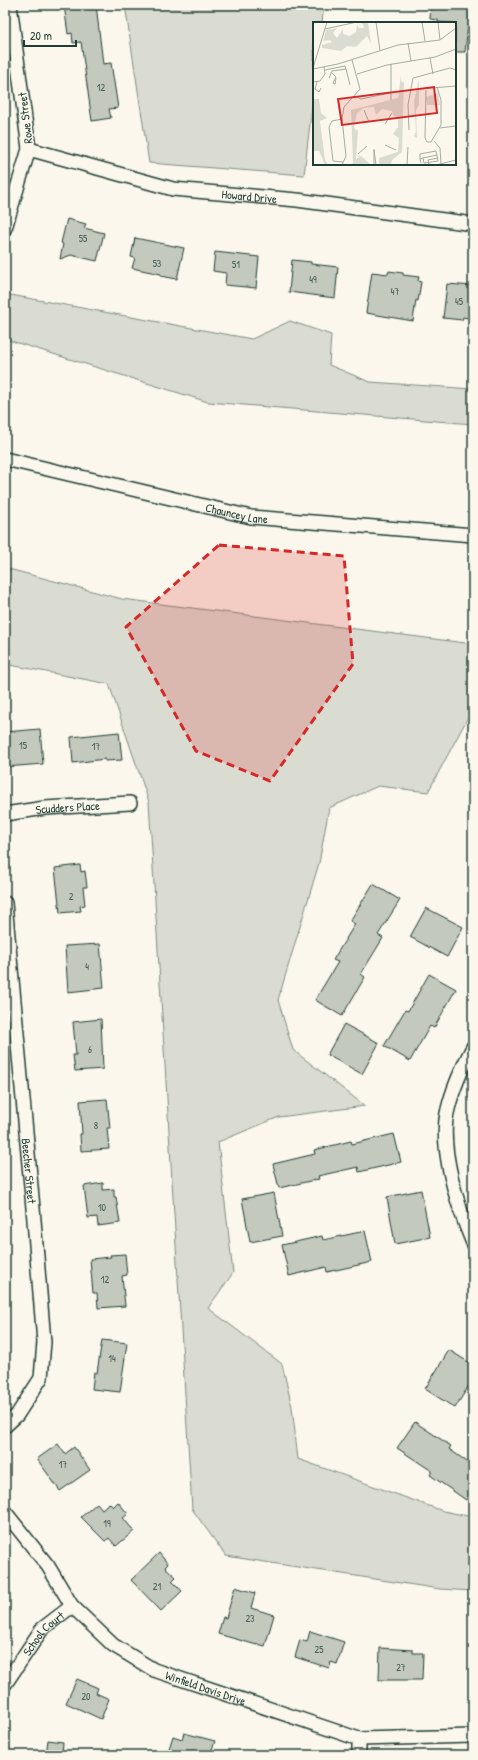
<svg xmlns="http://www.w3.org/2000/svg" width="478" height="1760" viewBox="0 0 478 1760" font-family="'Patrick Hand',sans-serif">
<rect width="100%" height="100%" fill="#fbf7ec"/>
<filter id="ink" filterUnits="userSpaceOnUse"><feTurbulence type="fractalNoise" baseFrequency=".025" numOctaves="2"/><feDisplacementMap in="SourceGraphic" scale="8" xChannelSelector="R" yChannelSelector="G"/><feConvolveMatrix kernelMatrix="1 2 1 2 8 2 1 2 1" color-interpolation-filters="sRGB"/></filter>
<g filter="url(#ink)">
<g fill="#dbdcd1" stroke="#7d8c82">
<polygon points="125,5 324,5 322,23 314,23 314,89 304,175 149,163"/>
<polygon points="5,294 252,339 290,321 331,335 329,365 370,382 473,389 473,424 208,402 5,339"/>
<polygon points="5,568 122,599 473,644 473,719 467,719 428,792 378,786 329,808 319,863 278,1000 293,1050 365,1106 279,1117 218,1142 233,1273 208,1308 282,1364 292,1407 298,1459 443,1511 473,1517 473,1591 440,1589 226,1556 192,1509 149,802 109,684 5,664"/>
</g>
<g fill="#c4c9be" stroke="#1f3d34">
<polygon points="64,5 96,5 103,64 111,63 118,108 109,109 111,118 92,121 81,42 73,43 72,33 68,34"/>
<polygon points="431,5 473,5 472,25 468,25 465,52 455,52 455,23 438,22 438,20 430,19"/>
<polygon points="67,219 86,224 84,228 104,233 97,261 71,255 60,259 63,244 61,243"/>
<polygon points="135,238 184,248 177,279 161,276 161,274 132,268 135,258 131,257"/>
<polygon points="215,252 259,257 256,288 225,285 226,273 213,271"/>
<polygon points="292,260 311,262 311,264 338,267 335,298 289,292"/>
<polygon points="389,271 403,273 403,275 419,277 418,281 421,282 418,301 416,300 413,321 366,313 372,272 388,274"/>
<polygon points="447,284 473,286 473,319 463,317 462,320 443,318"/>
<polygon points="40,729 43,764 5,767 5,732"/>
<polygon points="119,732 122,760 105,761 105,759 73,763 71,737"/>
<polygon points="80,865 81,872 85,871 87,887 83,887 85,905 80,906 81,911 60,913 55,868"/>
<polygon points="373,884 400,900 378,935 383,938 361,974 365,977 342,1016 315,1000 338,962 333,960 355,924 350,921"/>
<polygon points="426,908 463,927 447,957 410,937"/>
<polygon points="100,944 104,988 68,992 65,946"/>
<polygon points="429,974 456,989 434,1028 430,1026 410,1061 384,1046 405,1010 408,1011"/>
<polygon points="101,1019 103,1069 75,1071 73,1055 76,1055 73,1022"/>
<polygon points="344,1024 379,1043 362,1074 327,1055"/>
<polygon points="107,1099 110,1128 107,1128 109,1149 81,1151 80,1134 82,1134 80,1101"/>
<polygon points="394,1134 401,1162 359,1172 358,1167 318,1176 319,1179 279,1188 273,1164 315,1154 314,1150 351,1141 352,1144"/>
<polygon points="103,1183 103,1190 114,1189 114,1197 116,1197 120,1223 98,1226 97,1217 88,1218 84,1186"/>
<polygon points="421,1190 430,1237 395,1244 387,1197"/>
<polygon points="274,1193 282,1236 250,1242 242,1199"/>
<polygon points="365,1231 372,1262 327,1272 326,1267 289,1276 282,1245 322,1236 323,1240"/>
<polygon points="125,1254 127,1275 122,1276 125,1306 98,1308 97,1293 93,1293 90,1259 111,1257 110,1255"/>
<polygon points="102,1340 127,1343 120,1392 92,1389 94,1372 97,1373"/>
<polygon points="449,1350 473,1365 473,1379 455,1408 425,1389"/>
<polygon points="415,1422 451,1446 449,1449 473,1466 473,1490 466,1500 430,1475 432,1471 397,1448"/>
<polygon points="58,1444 65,1454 74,1447 90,1470 60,1491 37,1459"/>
<polygon points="118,1502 128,1514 123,1518 134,1531 116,1546 109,1538 105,1541 81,1517 97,1503 102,1509 109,1503 113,1507"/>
<polygon points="159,1553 168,1564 165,1567 176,1577 172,1581 182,1591 161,1611 131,1580"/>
<polygon points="235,1587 255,1593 251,1608 274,1615 265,1646 257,1644 257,1645 218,1634 223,1617 226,1618"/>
<polygon points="310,1631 344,1642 337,1664 331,1662 329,1668 295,1657 300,1640 307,1642"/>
<polygon points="380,1648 413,1650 413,1653 423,1653 422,1680 379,1680"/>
<polygon points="77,1679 98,1688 96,1693 109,1699 101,1719 66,1703"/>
<polygon points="184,1733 215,1741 210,1755 167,1755 173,1736 182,1739"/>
<polygon points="48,1740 63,1742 62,1755 46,1755"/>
</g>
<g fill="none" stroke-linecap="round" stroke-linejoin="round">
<g stroke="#1f3d34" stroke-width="16">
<g id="minor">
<path id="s1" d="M29 149 173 189 297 200 473 224"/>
<polyline points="5,228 29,149 10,5"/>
<path id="s2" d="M5 459 251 517 473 535"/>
<path id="s3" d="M5 814 45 808 130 803"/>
<path id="s4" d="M5 903 33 1208 44 1342 41 1378 17 1415 5 1426"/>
<path d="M473 1047C463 1066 453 1088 448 1109 438 1146 458 1208 473 1243"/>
<path id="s5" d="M5 1512 48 1566 72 1606 113 1645 154 1670 359 1739 473 1736"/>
<path id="s6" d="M5 1684 42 1629 72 1606"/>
<polyline points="359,1755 359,1739"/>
</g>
</g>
<use href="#minor" stroke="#fbf7ec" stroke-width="13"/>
</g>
</g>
<path fill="#d62828" fill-opacity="0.2" stroke="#d62828" stroke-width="3" stroke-dasharray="8 5" stroke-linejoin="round" d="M219 545 344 556 353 664 270 781 196 751 126 627Z"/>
<g text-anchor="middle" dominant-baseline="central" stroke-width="3" stroke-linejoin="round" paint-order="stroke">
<g font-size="10" fill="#486056">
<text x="101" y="87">12</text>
<text x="83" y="238">55</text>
<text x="157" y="263">53</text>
<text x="236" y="264">51</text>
<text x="313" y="279">49</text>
<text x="395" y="291">47</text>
<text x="459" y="301">45</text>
<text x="23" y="745">15</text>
<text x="96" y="746">17</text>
<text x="71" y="896">2</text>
<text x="87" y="966">4</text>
<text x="90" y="1049">6</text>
<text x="96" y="1125">8</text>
<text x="102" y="1207">10</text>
<text x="105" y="1279">12</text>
<text x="112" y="1358">14</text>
<text x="63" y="1464">17</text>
<text x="107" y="1523">19</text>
<text x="157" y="1586">21</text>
<text x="250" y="1618">23</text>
<text x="319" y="1649">25</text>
<text x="401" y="1667">27</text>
<text x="86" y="1696">20</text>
</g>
<g font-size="12" fill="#1f3d34" stroke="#fbf7ec">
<text transform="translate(25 118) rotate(-97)">Rowe Street</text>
<text stroke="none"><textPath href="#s1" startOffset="226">Howard Drive</textPath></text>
<text stroke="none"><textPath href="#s2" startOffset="238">Chauncey Lane</textPath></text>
<text stroke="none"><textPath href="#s3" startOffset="63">Scudders Place</textPath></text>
<text stroke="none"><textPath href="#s4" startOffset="269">Beecher Street</textPath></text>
<text stroke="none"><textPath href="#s6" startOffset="64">School Court</textPath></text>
<text stroke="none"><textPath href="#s5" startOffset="275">Winfield Davis Drive</textPath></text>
</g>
</g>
<g transform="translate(313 22)">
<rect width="143" height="143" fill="#fbf7ec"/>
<path d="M46 0H55L58 22 54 14 43 25 34 24 28 29 9 26V23L19 20 17 18 10 19 13 8 24 6 20 11 24 16 30 7V12L37 14 43 10 44 3 46 6H51L50 2ZM88 53V59L91 61 89 130 79 138 78 143H66V136L85 130 86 116 80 112 85 105V96L81 94 79 89 69 87 63 93 61 85 51 86 44 91 42 100 41 106 45 109 43 137 48 134 58 143H37L40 141 38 88 85 76ZM106 57V83L103 88 104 116 101 114 103 109 101 79ZM125 71 127 83H114L113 75ZM0 77H6L8 91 14 96 7 99 12 138 15 143H12L6 129H0Z" fill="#dbdcd1"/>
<path fill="none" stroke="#a3ada2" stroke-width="1" d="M63 0 67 29M109 0 112 19M125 0 127 18M12 7 44 0M95 21 98 39M117 36 120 52M78 42V78M0 46 14 0M0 47 25 42 85 23 127 18 143 6M33 47 37 63M12 48 32 44M143 50V100M19 51 23 55 20 61 22 62 23 56M44 52 74 43 122 35 143 27M16 56 19 49 33 47 32 44M0 60 7 59 12 52 11 45M4 60 2 67 6 70 8 66M106 67 143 64M113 68 112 116 114 120H118L128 103V78L124 65M42 74 48 77 77 71M51 88 56 100M29 97 19 99 16 105 20 139 30 140M72 102 79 91M127 106 143 104M96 108 95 83 100 56 137 46 143 48M121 119 127 126 128 142M72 123 83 128M61 127V143M61 128 63 143M45 132 54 124M110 136 124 133M107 137 110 136 111 141 125 139 123 129 107 132V137L108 141M29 143 33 134 29 97 31 85 47 67 39 38M94 143 95 125M116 143 115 138 125 136M123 143 143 138"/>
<path fill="#d62828" fill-opacity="0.15" stroke="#d62828" stroke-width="2" d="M121 65 124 91 29 103 25 77Z"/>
<rect width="143" height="143" fill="none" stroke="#1f3d34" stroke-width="2"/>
</g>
<rect width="478" height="1760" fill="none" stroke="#fbf7ec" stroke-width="20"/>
<rect x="10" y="10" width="458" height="1740" fill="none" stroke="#1f3d34" stroke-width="1.5" filter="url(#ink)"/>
<path d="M24 40v6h52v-6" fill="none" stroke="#1f3d34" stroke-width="2"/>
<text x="30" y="40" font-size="12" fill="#1f3d34" stroke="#fbf7ec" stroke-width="3" paint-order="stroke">20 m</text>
</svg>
